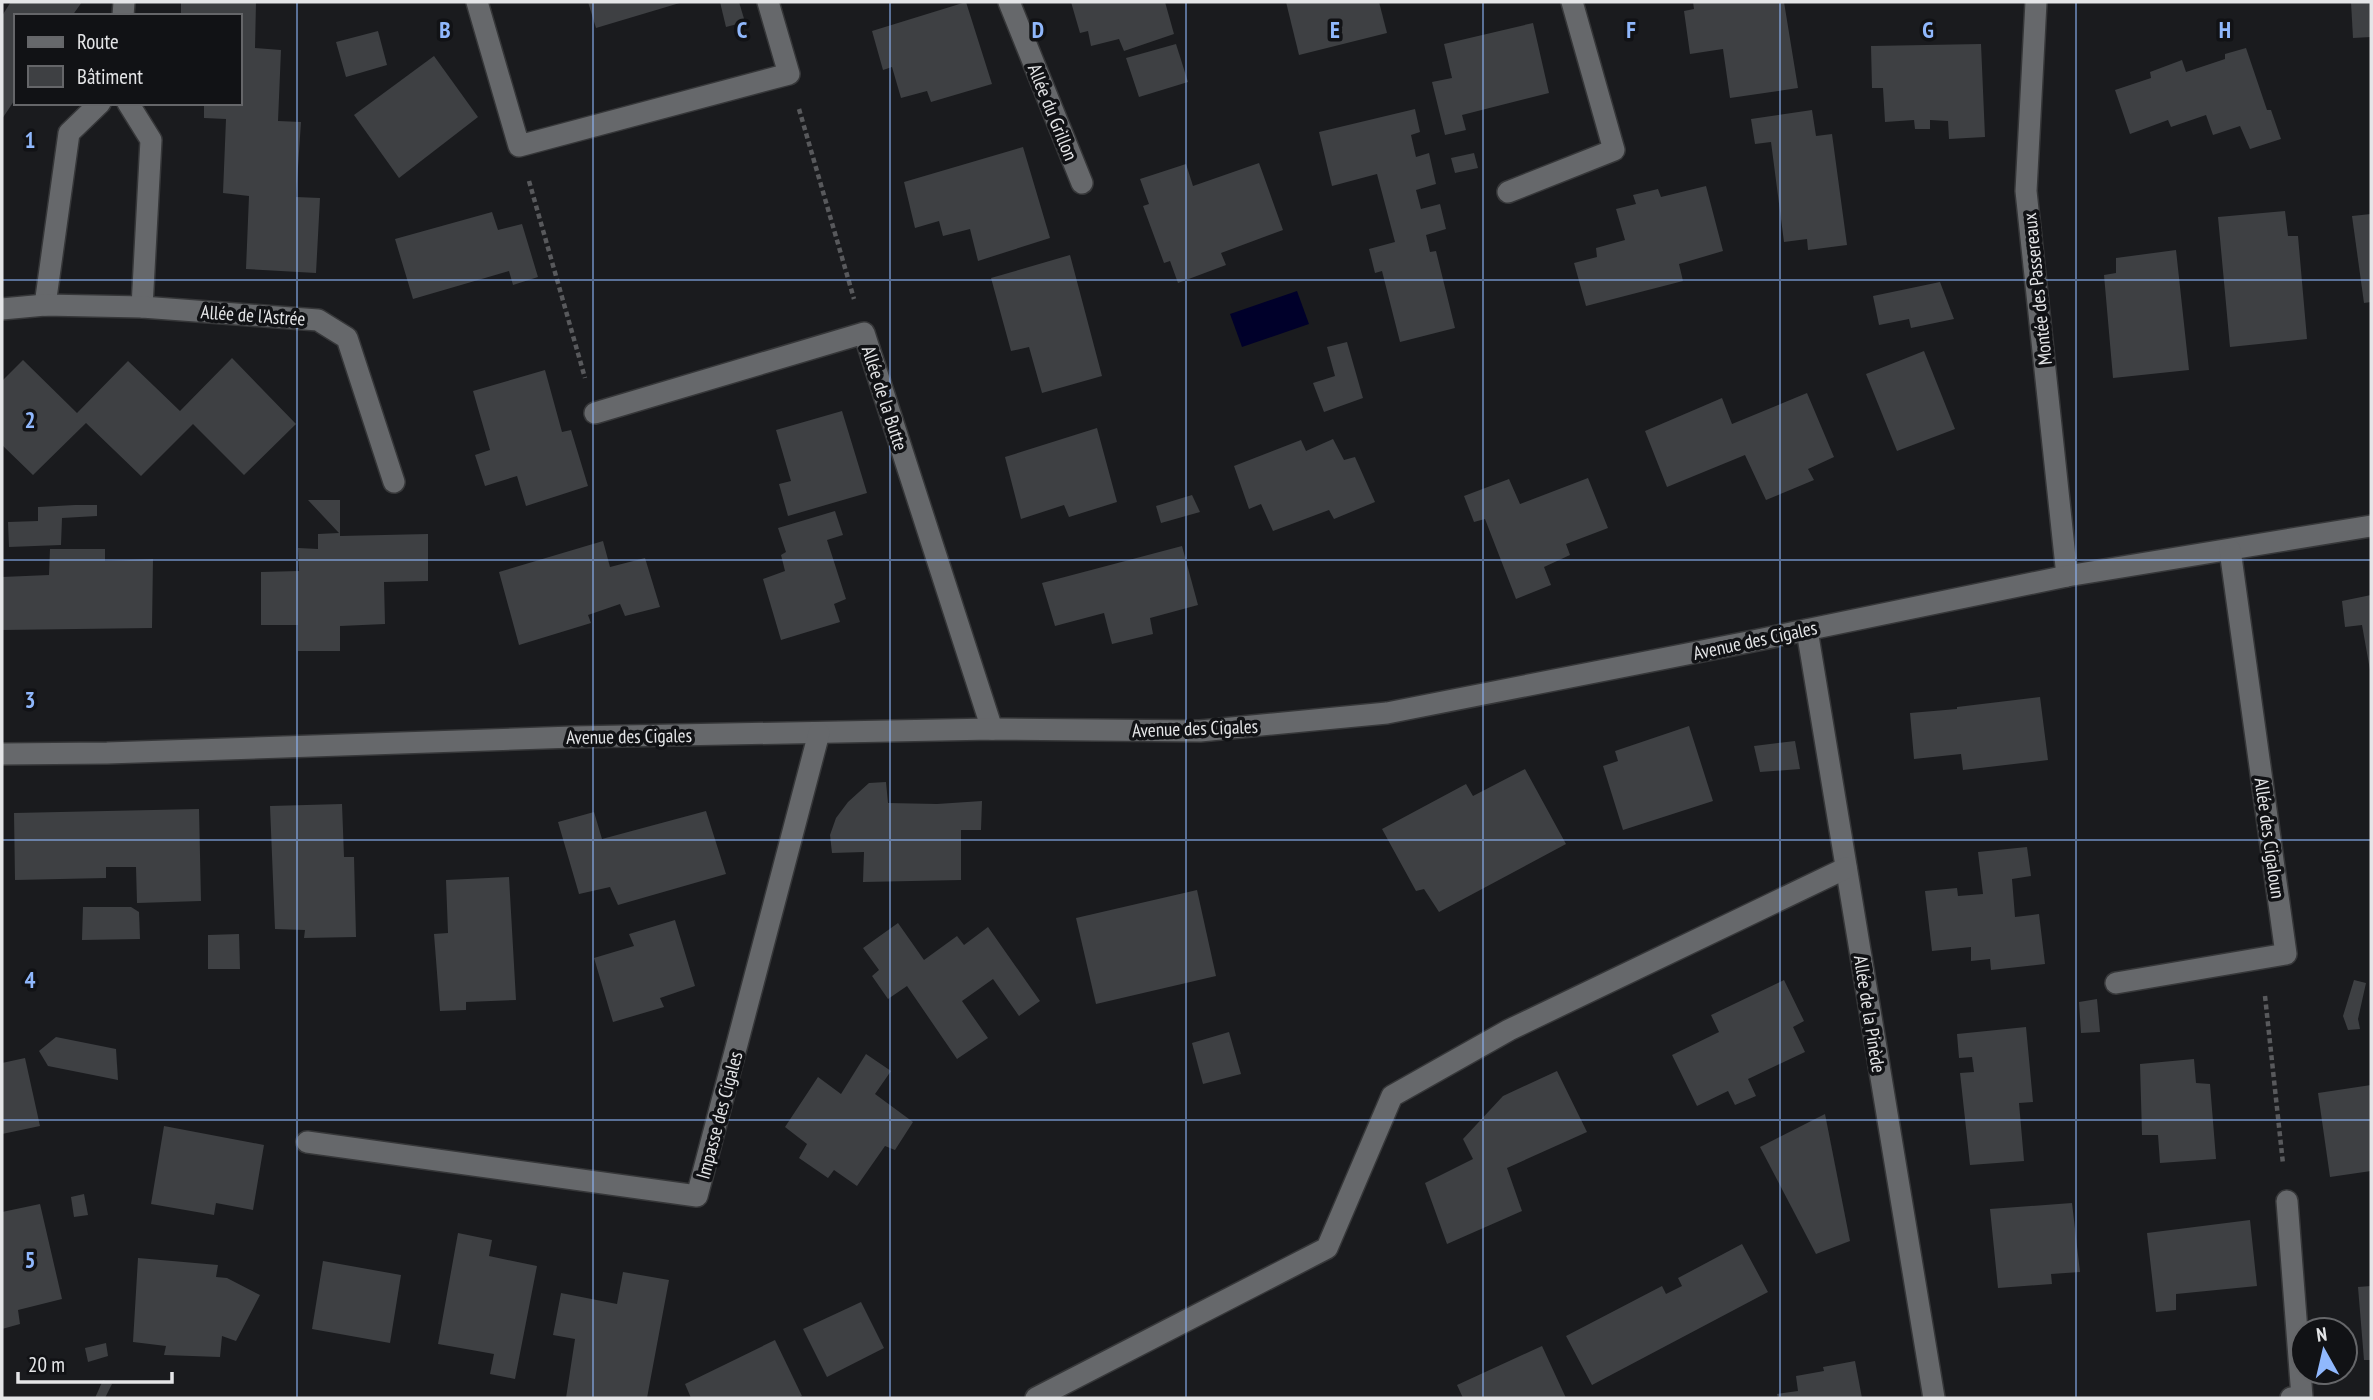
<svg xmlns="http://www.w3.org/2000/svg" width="2373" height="1400" viewBox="0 0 2373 1400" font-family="'PT Sans Narrow',sans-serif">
<rect width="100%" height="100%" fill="#1a1b1e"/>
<polygon fill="#00002a" points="1297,291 1309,324 1242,347 1230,314"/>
<g fill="#3e4043">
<polygon points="8,2 82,2 72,16 16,16 16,98 2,119 2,16 10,3"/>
<polygon points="181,2 256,2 255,48 281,50 278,121 301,122 296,197 320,198 316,273 246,269 249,196 223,193 226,119 204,118 204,103 240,103 240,16 181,16"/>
<polygon points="588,2 683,2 596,28"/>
<polygon points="720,2 739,2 745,22 726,27"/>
<polygon points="966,2 992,84 931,102 927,91 901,98 892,67 883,70 872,31"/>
<polygon points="1071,2 1165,2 1174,34 1124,51 1119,39 1091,46 1088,31 1080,33"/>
<polygon points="1286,2 1379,2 1387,33 1299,55"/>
<polygon points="1693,2 1784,2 1798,88 1730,98 1723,49 1690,54 1684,11 1694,9"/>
<polygon points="2351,2 2371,2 2371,37 2353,38"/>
<polygon points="1533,23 1549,93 1462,115 1466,130 1445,135 1432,82 1452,78 1444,44"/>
<polygon points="378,31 387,65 346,77 336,42"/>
<polygon points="1176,44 1188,82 1139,97 1126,58"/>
<polygon points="1981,44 1985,137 1949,139 1948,121 1930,120 1930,129 1915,129 1914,120 1885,122 1883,88 1872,88 1871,46"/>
<polygon points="2246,48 2267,110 2271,110 2281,139 2250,149 2240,126 2213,135 2206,115 2171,127 2168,120 2130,134 2115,90 2151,78 2150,72 2182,60 2186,72 2225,59 2225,54"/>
<polygon points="434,56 478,117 399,178 354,115"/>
<polygon points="1415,109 1420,132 1411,135 1416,157 1429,153 1436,184 1416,190 1421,209 1440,204 1446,229 1426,235 1430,252 1436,251 1455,328 1400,342 1382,271 1375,273 1369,249 1395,242 1377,174 1332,186 1319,132"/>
<polygon points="1812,110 1816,136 1832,134 1847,245 1808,250 1807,239 1784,242 1771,142 1755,144 1751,119"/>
<polygon points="1023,147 1050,238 978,261 970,229 943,236 939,221 915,228 904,182"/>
<polygon points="1474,153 1478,168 1455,173 1451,158"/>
<polygon points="1259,163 1283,230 1221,253 1226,265 1178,283 1170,261 1164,263 1143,206 1149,204 1140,179 1186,164 1193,186"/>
<polygon points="1706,186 1723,251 1679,264 1683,281 1586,306 1574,263 1597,257 1596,248 1625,240 1616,209 1636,204 1633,195 1658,189 1661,197"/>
<polygon points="2285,211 2288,236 2298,236 2307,339 2230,347 2218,217"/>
<polygon points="492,212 498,230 522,224 538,277 513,285 509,271 413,299 395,239"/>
<polygon points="2371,214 2371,302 2364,303 2352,216"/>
<polygon points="2176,250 2189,370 2113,378 2104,275 2116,273 2116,258"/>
<polygon points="1070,255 1102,376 1042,393 1029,347 1011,351 991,278"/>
<polygon points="1940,282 1954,319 1911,328 1909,319 1879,325 1873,296"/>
<polygon points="1347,342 1363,398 1324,412 1313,383 1335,376 1327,347"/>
<polygon points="1924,351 1955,429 1897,451 1866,374"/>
<polygon points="232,358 296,424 244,475 193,424 141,476 86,423 33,475 2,445 2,381 23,360 77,413 128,361 180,411"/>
<polygon points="545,370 562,432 571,430 588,486 526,506 517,476 485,486 475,455 490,450 473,391"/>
<polygon points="1807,393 1834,457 1808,469 1814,480 1766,500 1745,455 1667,487 1645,431 1722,398 1732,424"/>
<polygon points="842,411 867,493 788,516 779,484 791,481 776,430"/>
<polygon points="1097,428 1117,502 1069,517 1064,505 1021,519 1005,457"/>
<polygon points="1333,439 1344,460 1355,457 1375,502 1334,519 1329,510 1273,531 1261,504 1249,509 1234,466 1301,440 1306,451"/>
<polygon points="1588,478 1608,528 1566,544 1570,555 1544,567 1551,585 1516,599 1485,519 1474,522 1464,496 1509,479 1520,504"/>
<polygon points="1192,495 1200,512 1161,523 1156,506"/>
<polygon points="308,500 340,500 340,536 428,534 428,581 384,582 385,624 340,626 340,651 298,651 298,625 261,625 261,572 299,571 298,548 318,549 318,534 339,533"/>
<polygon points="75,505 97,505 97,516 62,518 61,545 9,547 8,522 38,521 38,507"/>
<polygon points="835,511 843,535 827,540 846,599 834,604 840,622 781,640 763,579 785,571 781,555 786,552 778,528"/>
<polygon points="603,541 610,567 645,558 660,607 625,616 620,604 588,615 591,623 519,645 499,572"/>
<polygon points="1182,546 1198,605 1150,618 1153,634 1112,644 1104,613 1055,626 1042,583"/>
<polygon points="50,549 105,549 105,561 153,559 152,628 2,630 2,577 49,575"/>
<polygon points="2371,595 2371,670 2370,670 2362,625 2345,627 2342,601"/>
<polygon points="2040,697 2048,760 1963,770 1961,754 1914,759 1910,713 1957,709 1957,707"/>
<polygon points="1689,726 1713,801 1623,830 1603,766 1618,761 1615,751"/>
<polygon points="1795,741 1800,769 1760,772 1754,746"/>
<polygon points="1525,769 1566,844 1439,912 1424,889 1416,891 1382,829 1466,784 1473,796"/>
<polygon points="886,782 888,803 937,804 982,801 981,830 961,830 961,880 863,882 864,852 832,853 830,835 836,818 848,802 869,783"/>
<polygon points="342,804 344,857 354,857 356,937 304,938 305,930 275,929 270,806"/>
<polygon points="199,809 201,901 137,903 136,867 106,867 106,878 15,880 14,813"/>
<polygon points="706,811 726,874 618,905 610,887 579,894 558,822 594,812 602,839"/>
<polygon points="2027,847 2031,876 2012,879 2015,917 2039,914 2045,964 1991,970 1990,959 1971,961 1971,947 1932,951 1925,891 1957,888 1958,896 1983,894 1978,852"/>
<polygon points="509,877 516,1000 466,1002 466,1010 440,1011 434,934 448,933 446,880"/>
<polygon points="1197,890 1216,976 1096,1004 1076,918"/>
<polygon points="83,907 131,907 139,912 140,939 82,940"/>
<polygon points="675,920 695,986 660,998 664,1007 613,1022 594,958 634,946 629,934"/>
<polygon points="898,923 924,960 957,936 964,945 988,927 1040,1001 1019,1016 993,979 962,1001 988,1038 957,1059 907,986 888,999 872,976 879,970 863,948"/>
<polygon points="239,934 240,969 208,969 208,935"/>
<polygon points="1784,980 1804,1021 1793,1027 1805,1052 1748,1079 1756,1096 1735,1105 1728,1091 1697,1106 1672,1055 1719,1032 1711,1015"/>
<polygon points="2354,980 2366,983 2358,1019 2360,1029 2348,1030 2343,1016"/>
<polygon points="2097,999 2100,1032 2081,1033 2079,1002"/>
<polygon points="2026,1027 2033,1102 2019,1103 2024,1161 1970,1165 1960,1073 1974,1072 1972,1057 1959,1058 1957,1034"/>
<polygon points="1229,1032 1241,1074 1203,1084 1192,1043"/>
<polygon points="56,1037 116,1049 118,1080 48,1066 39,1051"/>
<polygon points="866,1054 891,1071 875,1094 913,1122 895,1150 885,1146 857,1186 834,1170 828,1178 799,1158 807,1144 785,1127 818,1077 841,1094"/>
<polygon points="25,1058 40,1126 2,1134 2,1063"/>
<polygon points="2194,1059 2196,1083 2210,1084 2216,1159 2160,1163 2158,1135 2142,1135 2140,1064"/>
<polygon points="1557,1071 1587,1132 1507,1168 1522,1211 1447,1244 1425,1183 1473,1159 1463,1139 1503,1096"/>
<polygon points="2371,1085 2371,1171 2330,1177 2318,1093"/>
<polygon points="1825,1114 1850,1241 1816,1254 1760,1147"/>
<polygon points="164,1126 264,1145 253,1210 216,1203 214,1215 151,1204"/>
<polygon points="84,1194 88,1215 74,1217 71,1197"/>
<polygon points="2072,1203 2080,1272 2051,1274 2052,1284 1998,1288 1990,1209"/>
<polygon points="40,1204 62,1299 18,1310 20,1324 2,1329 2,1212"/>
<polygon points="2250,1220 2257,1286 2176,1294 2176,1310 2156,1312 2147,1233"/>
<polygon points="458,1233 492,1240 489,1256 537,1266 515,1379 490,1374 494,1354 438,1344"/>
<polygon points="1742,1244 1768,1292 1592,1385 1566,1336 1662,1286 1666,1294 1682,1286 1678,1278"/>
<polygon points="138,1258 218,1265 216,1277 227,1278 260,1295 236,1341 222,1336 220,1357 164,1355 166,1346 133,1342"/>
<polygon points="323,1261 401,1275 390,1343 312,1329"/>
<polygon points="623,1272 669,1280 647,1398 566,1398 575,1339 553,1335 561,1293 617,1304"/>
<polygon points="2371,1286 2371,1360 2364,1360 2358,1287"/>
<polygon points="861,1302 884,1348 827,1377 803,1329"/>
<polygon points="775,1340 802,1396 797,1398 691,1398 685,1384"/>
<polygon points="106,1343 108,1356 88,1362 85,1348"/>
<polygon points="1542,1346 1566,1398 1463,1398 1457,1385"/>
<polygon points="1855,1361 1862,1398 1778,1398 1777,1394 1798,1391 1796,1376 1824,1371 1823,1367"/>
<polygon points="103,1380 112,1384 105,1398 95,1398"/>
</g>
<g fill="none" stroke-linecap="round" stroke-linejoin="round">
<g stroke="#363739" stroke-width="24">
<g id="minor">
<polyline points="477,2 519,146 789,74 768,2"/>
<polyline points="1009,2 1082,183"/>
<polyline points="2036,2 2026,191 2067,576"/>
<polyline points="123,16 124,2"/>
<polyline points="128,103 151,140 142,307"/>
<polyline points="1508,192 1614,150 1572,2"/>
<polyline points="45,305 69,133 100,103"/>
<polyline points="2,309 45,305 142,307 318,320 347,338 394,482"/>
<polyline points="595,413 864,333 992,729"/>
<polyline points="1807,630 1934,1398"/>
<polyline points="2,754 107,753 573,737 992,729 1200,731 1387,713 1748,642 2067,576 2371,526"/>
<polyline points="2116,983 2286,954 2230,550"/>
<polyline points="307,1142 697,1196 819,733"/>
<polyline points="2287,1201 2302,1397 2291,1398"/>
<polyline points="1036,1398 1327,1248 1392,1096 1509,1030 1846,868"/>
</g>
</g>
<g stroke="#58595c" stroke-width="4.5" stroke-dasharray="5 3.5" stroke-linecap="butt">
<polyline points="799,109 854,299"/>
<polyline points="529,181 585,378"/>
<polyline points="2265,996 2283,1164"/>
</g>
<use href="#minor" stroke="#66686b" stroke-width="21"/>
</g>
<path fill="none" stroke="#90b8fd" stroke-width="2" stroke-opacity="0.55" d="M297 2V1398M593 2V1398M890 2V1398M1186 2V1398M1483 2V1398M1780 2V1398M2076 2V1398M2 280H2371M2 560H2371M2 840H2371M2 1120H2371"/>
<g text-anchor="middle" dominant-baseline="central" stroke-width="7" stroke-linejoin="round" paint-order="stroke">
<g font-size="19" fill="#e4e5e7" stroke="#111215">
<text transform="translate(1053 112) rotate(68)">Allée du Grillon</text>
<text transform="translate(2037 289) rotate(-96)">Montée des Passereaux</text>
<text transform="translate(253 315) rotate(4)">Allée de l'Astrée</text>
<text transform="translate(885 398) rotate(72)">Allée de la Butte</text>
<text transform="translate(1755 640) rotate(-12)">Avenue des Cigales</text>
<text transform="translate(1195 728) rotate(-2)">Avenue des Cigales</text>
<text transform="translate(629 736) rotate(-1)">Avenue des Cigales</text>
<text transform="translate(2270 838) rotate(82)">Allée des Cigaloun</text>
<text transform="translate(1870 1014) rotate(81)">Allée de la Pinède</text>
<text transform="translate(719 1115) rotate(-75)">Impasse des Cigales</text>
</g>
</g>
<g font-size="23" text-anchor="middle" font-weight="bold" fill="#90b8fd" stroke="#111215" stroke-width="7" stroke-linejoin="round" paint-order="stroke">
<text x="445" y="38">B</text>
<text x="742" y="38">C</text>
<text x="1038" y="38">D</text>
<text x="1335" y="38">E</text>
<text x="1631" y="38">F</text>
<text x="1928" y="38">G</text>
<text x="2225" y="38">H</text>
<text x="30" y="148">1</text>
<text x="30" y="428">2</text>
<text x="30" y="708">3</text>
<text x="30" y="988">4</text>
<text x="30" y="1268">5</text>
</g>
<rect width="2373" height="1400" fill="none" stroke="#e4e5e7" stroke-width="7"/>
<rect x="14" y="14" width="228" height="91" fill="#111215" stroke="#656669" stroke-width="2"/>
<rect x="28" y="37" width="35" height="10" fill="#66686b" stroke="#656669" stroke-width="2"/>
<text x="77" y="49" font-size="21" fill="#e4e5e7">Route</text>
<rect x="28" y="66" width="35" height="21" fill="#3e4043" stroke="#656669" stroke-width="2"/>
<text x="77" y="84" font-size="21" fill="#e4e5e7">Bâtiment</text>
<g transform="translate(2324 1351) rotate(352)"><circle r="33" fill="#111215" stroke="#656669" stroke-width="2"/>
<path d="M0-5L12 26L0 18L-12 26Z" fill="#90b8fd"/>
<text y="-10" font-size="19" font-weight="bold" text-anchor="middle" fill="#e4e5e7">N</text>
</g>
<path d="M18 1372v10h154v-10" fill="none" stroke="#e4e5e7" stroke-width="3.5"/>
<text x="28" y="1372" font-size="21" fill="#e4e5e7" stroke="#111215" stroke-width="5" paint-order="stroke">20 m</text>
</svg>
